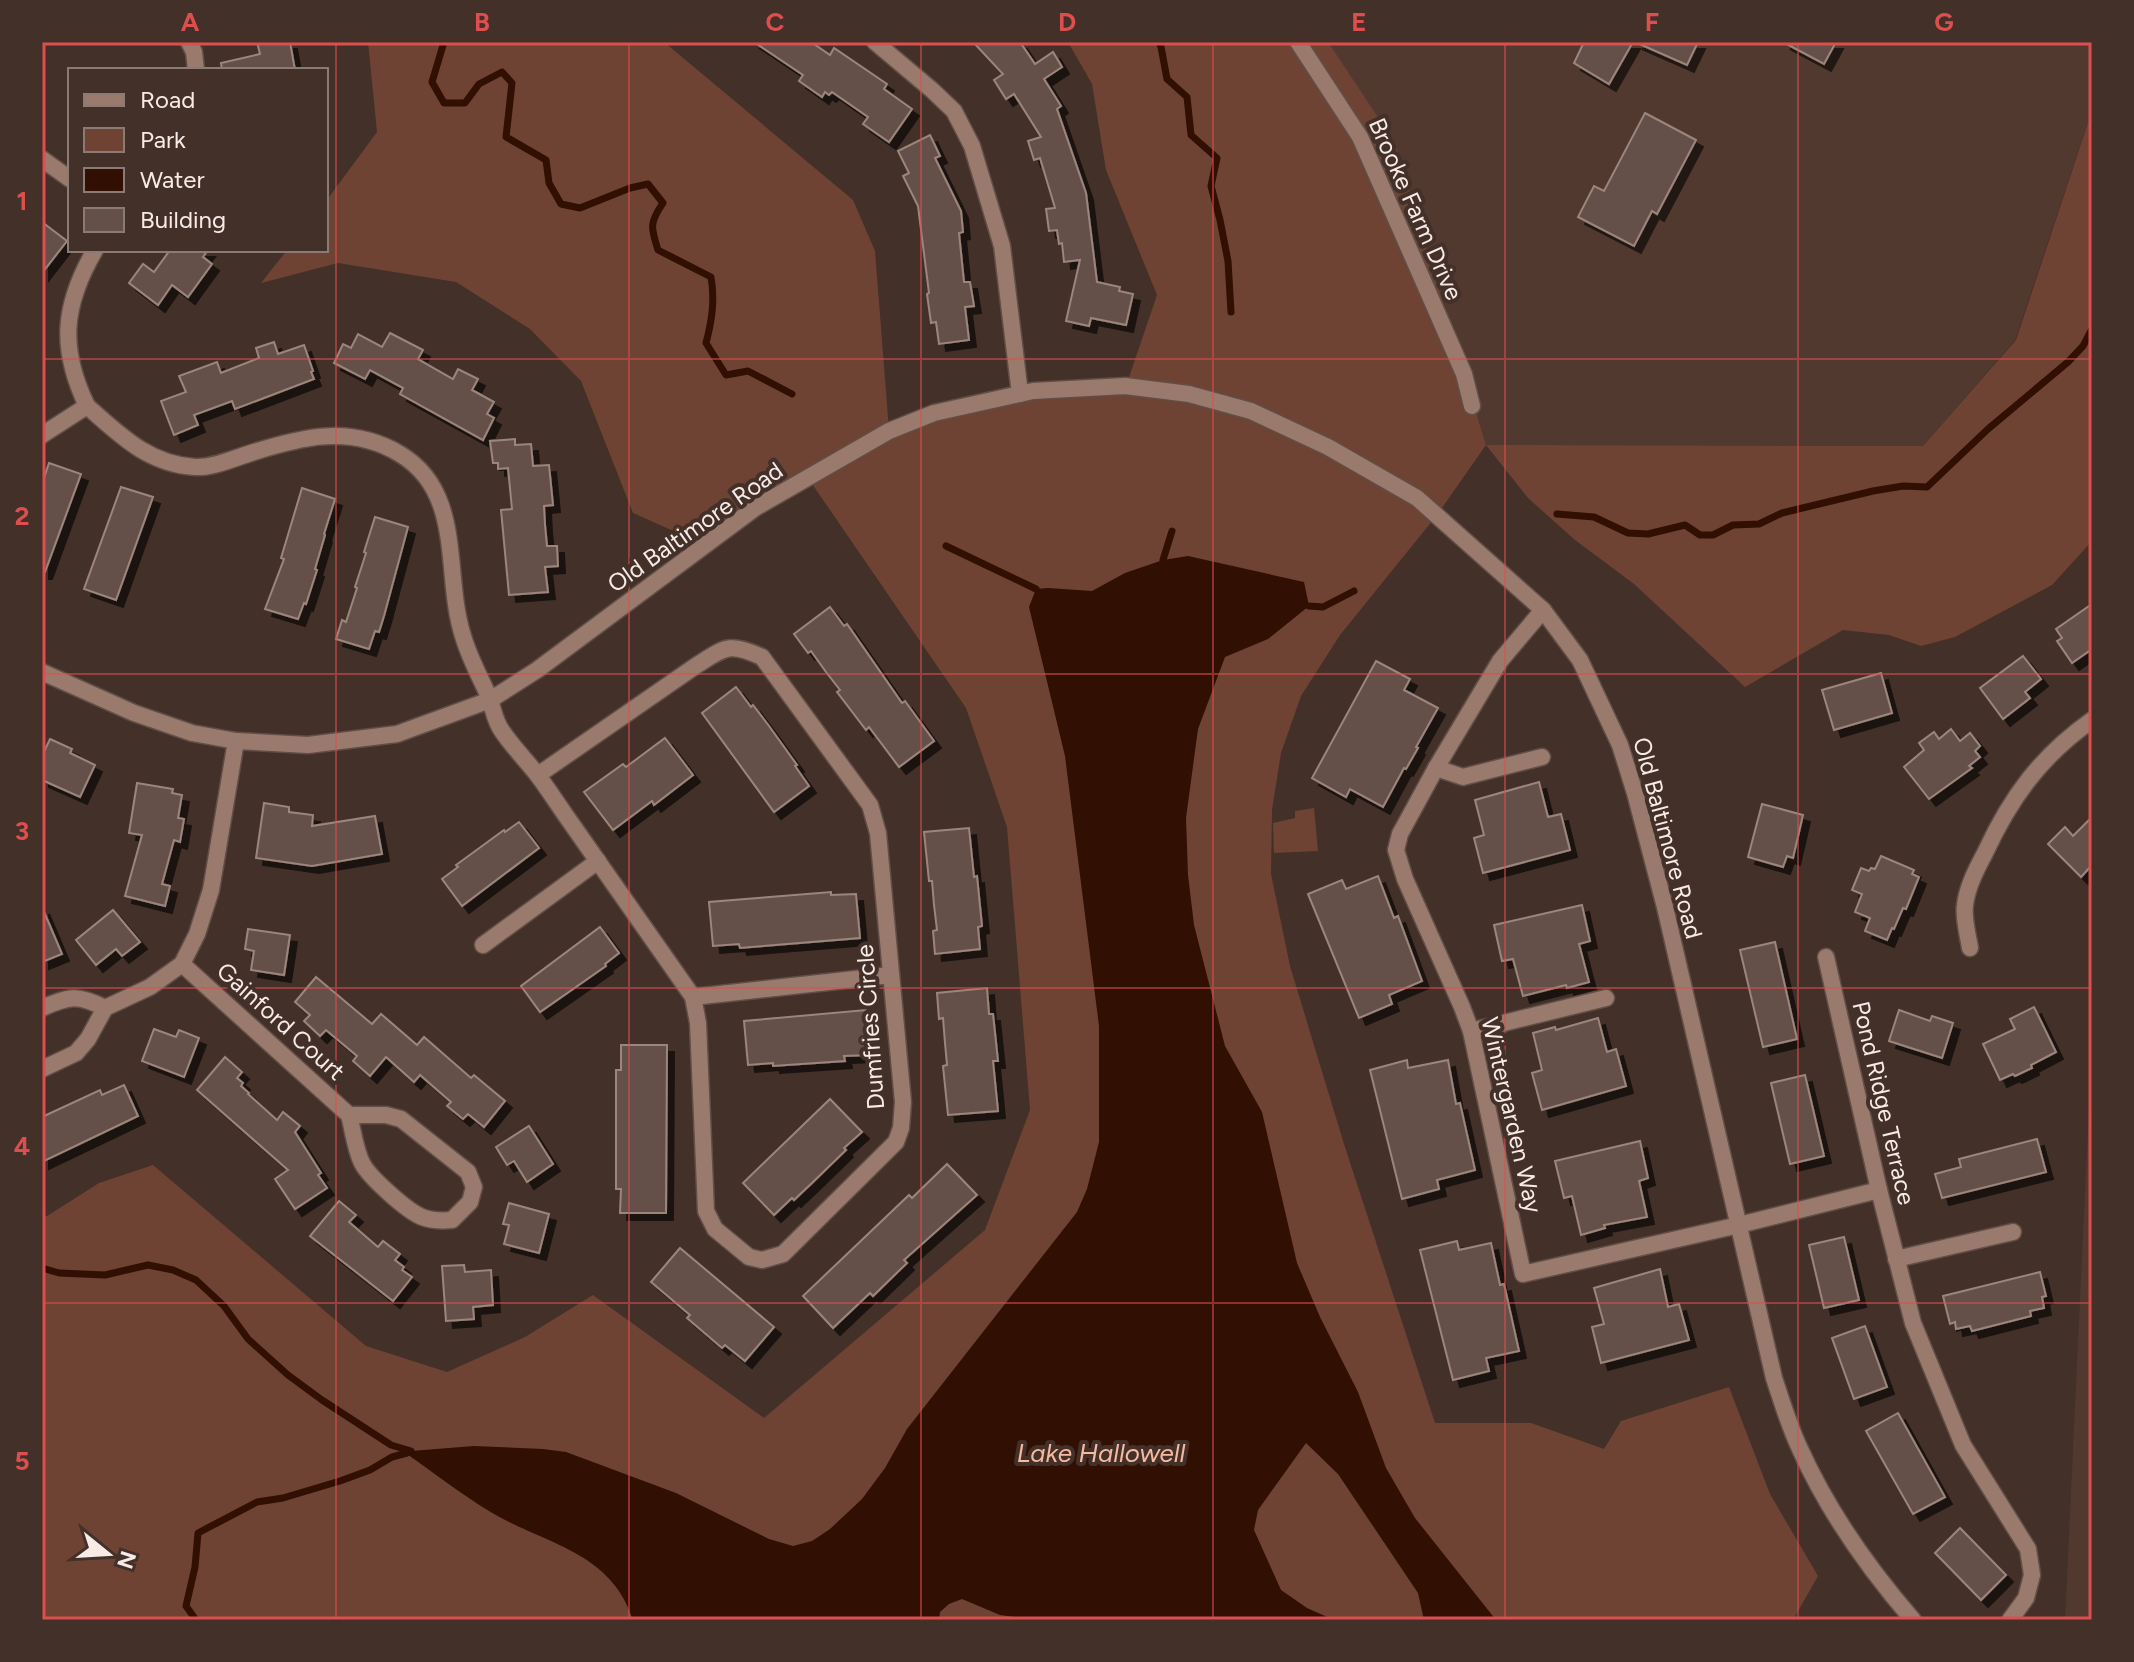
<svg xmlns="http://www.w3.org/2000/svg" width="2134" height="1662" viewBox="0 0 2134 1662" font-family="Figtree,sans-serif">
<defs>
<filter id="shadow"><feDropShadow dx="7" dy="7" stdDeviation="0" flood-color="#0009"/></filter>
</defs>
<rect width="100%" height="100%" fill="#433029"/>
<g fill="#523930">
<polygon points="1318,42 2092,42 2092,111 2015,340 1923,446 1486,445 1395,143"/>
<polygon points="2092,1044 2092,1620 2065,1620"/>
</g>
<g fill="#6e4333">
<polygon points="368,42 664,42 853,200 875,251 889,430 1015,396 1126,386 1157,295 1106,170 1092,84 1068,42 1328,42 1395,143 1486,445 1923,446 2016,340 2092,111 2092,541 2052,585 1955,637 1921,646 1889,635 1843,630 1745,687 1634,584 1575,540 1528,498 1486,445 1437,515 1340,635 1301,696 1281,753 1272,810 1271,874 1290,966 1344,1144 1435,1423 1531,1423 1604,1449 1621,1421 1729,1387 1770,1494 1818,1576 1793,1620 42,1620 42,1216 47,1216 99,1183 153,1165 366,1346 447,1372 525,1337 593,1295 764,1418 985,1230 1030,1110 1007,827 966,708 808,478 705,545 633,513 581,381 530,329 456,282 338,263 261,283 287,250 326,250 326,201 377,132"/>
<polygon points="1314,808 1318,851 1274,853 1273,823 1295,818 1295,811"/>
</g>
<path fill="#310f03" d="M1188 556 1304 582 1309 606 1268 639 1225 657 1198 729 1186 818 1188 875 1194 925 1225 1046 1262 1112 1297 1263 1320 1317 1358 1392 1386 1468 1415 1518 1496 1620H1424L1418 1593 1338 1474 1306 1443 1258 1510 1254 1530 1281 1590 1307 1608 1334 1620H1036L1000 1615 962 1599 949 1604 940 1612 939 1620H633C610 1550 545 1545 489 1511 461 1494 434 1473 407 1454H404L411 1451 474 1446 543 1449 566 1452 676 1493 769 1539 793 1546 812 1541 830 1529 862 1499 885 1468 907 1429 1077 1212 1087 1189 1099 1142V1026L1065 756 1029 607 1036 589 1048 588 1092 591 1125 573 1163 560Z"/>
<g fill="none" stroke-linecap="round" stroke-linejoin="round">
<g stroke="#310f03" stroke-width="7">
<path d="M444 42 432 82 444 103H465L479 84 502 72 512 83 506 137 546 160 549 183 561 204 580 208 630 188 648 184 663 203C649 223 651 228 658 250L711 277C715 300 712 320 706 343L726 375 748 371 792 394"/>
<polyline points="1159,42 1161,47 1167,79 1187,97 1191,135 1217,158 1211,186 1220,220 1228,261 1231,312"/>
<polyline points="1557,514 1594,517 1628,533 1648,534 1685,525 1700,535 1713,535 1733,525 1759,524 1782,513 1873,491 1903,486 1927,487 1988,429 2068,362 2083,346 2092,329"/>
<polyline points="946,546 1036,589"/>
<polyline points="1163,560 1172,531"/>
<polyline points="1309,606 1323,607 1354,591"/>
<polyline points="42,1268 59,1273 105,1275 148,1265 173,1270 196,1280 224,1306 248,1339 288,1375 322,1400 391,1445 411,1451"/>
<polyline points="196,1620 186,1606 195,1567 198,1533 257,1502 283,1498 340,1481 370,1470 392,1457 407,1453"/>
</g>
</g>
<g fill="#655049" stroke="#9b857c" stroke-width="2" filter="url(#shadow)">
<polygon points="257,42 290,42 295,70 222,70 221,63 260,54"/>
<polygon points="754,42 811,42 830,55 834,48 887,84 884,89 912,109 889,142 863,124 868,117 832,92 829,95 825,92 822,97 799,81 803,75"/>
<polygon points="973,42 1020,42 1035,64 1053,52 1062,67 1044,79 1061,106 1057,109 1086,193 1097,282 1120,287 1119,291 1133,294 1126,325 1091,318 1089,326 1066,321 1080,260 1064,262 1062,243 1059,244 1057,230 1049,231 1046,209 1055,208 1040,158 1034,160 1028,141 1041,137 1014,94 1006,99 994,80 1003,74"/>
<polygon points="1584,42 1633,42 1609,84 1574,63"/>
<polygon points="1635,42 1698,42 1687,65"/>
<polygon points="1783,42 1836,42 1824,64"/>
<polygon points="1645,113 1696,140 1657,214 1652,211 1634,246 1578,217 1594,186 1604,191"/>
<polygon points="930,135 940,156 935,158 961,211 963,232 959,233 964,282 970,282 974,306 965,307 969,340 939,344 936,322 931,323 927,294 929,293 918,206 903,176 909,173 898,151"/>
<polygon points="42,222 67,241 42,273"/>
<polygon points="170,250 208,250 203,257 212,264 188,297 172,285 158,305 129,283 143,264 154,272"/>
<polygon points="390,333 423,350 418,359 453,379 458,369 478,379 472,390 494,402 487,414 494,418 483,440 400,394 403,388 370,370 365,379 334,363 343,344 351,348 358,334 382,347"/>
<polygon points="274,342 278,354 304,345 313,371 311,372 314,379 235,409 232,401 194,415 198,425 174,435 161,401 186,392 179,376 217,362 221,373 259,358 256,348"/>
<polygon points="515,439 515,445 531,444 533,466 549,465 553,505 544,506 545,525 547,546 557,546 558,566 545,567 548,592 509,595 501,510 512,509 508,468 498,469 498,463 493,463 490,441"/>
<polygon points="49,463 81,474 45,572 42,572 42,484"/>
<polygon points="121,487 153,497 116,600 84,589"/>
<polygon points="302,488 335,499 324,534 325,535 315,569 317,570 306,604 304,603 298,619 265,609 284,559 281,558"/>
<polygon points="375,517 408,527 384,616 379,632 375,631 369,649 336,639 342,620 346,622 357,588 355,587 366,553 364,552"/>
<polygon points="2092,604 2092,649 2072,663 2057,641 2062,638 2056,629"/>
<polygon points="830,607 844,626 847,624 902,703 905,701 934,741 899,767 869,727 866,730 837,692 840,690 826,672 811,651 808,653 794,634"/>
<polygon points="2023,656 2041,679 2025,692 2030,698 2003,719 1980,688"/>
<polygon points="1376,661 1410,679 1404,690 1438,708 1416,747 1418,748 1406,769 1404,768 1383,807 1350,789 1346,797 1312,778"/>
<polygon points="1881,673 1892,713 1834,730 1822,690"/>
<polygon points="736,687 751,707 753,705 769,726 797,765 795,766 809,786 774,812 702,713"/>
<polygon points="1951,729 1960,741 1970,733 1980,746 1975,751 1980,757 1969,766 1972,768 1929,799 1904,767 1924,750 1919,743 1934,732 1939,739"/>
<polygon points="665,738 693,775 654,805 652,801 613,830 584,792 623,764 626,767"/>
<polygon points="50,739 72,749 70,753 95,765 80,797 42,780 42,756"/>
<polygon points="1539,782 1548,817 1561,814 1570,850 1483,873 1474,838 1484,835 1475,800"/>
<polygon points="137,783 173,789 172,793 182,795 178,818 184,819 180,842 174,840 162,884 170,886 165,906 125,896 142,835 129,833"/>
<polygon points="264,803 289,807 289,812 313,815 312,826 375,816 382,854 312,866 256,858"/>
<polygon points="1762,804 1803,815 1793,858 1787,856 1783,867 1748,857"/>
<polygon points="2092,817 2092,865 2081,877 2048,844 2065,827 2073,836"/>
<polygon points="519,822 539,848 462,906 442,879 458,867 456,865 504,830 505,832"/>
<polygon points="969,828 974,877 977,876 982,926 978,927 980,949 935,954 933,931 937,930 934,905 932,881 929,881 924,832"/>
<polygon points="1881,856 1914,870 1912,874 1919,877 1906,909 1903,908 1894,929 1892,928 1887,940 1865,931 1870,918 1855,912 1862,894 1852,890 1861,868 1869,871 1871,868 1875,869"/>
<polygon points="1378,876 1394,918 1398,916 1422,981 1389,995 1392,1004 1359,1018 1308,894 1342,880 1346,889"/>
<polygon points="831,892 831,895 856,894 860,938 740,948 739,944 713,946 709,902"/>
<polygon points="1582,905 1590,941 1579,944 1589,982 1567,988 1566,985 1523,996 1513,959 1502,961 1494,925"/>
<polygon points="42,907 62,954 42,962"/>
<polygon points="113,910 140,942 122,956 116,949 96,965 76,940"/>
<polygon points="600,927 619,953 605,964 606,966 540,1012 521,986"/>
<polygon points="248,929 290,935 284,975 251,970 254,951 245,949"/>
<polygon points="1775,942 1797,1039 1763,1047 1740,950"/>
<polygon points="316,977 372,1024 381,1014 417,1045 424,1037 471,1078 474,1075 505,1101 484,1127 468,1114 463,1119 447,1106 451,1102 420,1075 414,1082 386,1057 370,1076 353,1061 357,1056 326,1030 320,1036 304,1021 310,1015 295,1002"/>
<polygon points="987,988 989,1014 993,1014 998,1061 993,1061 998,1111 948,1115 943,1066 947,1065 945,1043 943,1018 939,1019 937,993"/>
<polygon points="2034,1007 2056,1052 2031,1065 2032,1068 2015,1076 2013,1074 2000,1080 1983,1044 2015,1029 2010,1019"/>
<polygon points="866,1010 870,1055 844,1056 845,1061 773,1066 773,1063 748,1065 744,1021"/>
<polygon points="1899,1010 1930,1021 1932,1016 1953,1023 1942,1058 1889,1041"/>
<polygon points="1598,1018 1607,1052 1616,1049 1626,1086 1542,1110 1532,1073 1542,1070 1533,1033 1555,1027 1556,1030"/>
<polygon points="154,1029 176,1037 179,1030 199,1038 184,1077 142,1061"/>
<polygon points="621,1045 667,1045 666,1213 620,1213 621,1189 616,1189 616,1070 621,1070"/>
<polygon points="225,1057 242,1072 237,1078 243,1083 241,1086 249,1093 248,1094 277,1120 283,1112 300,1126 295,1132 321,1173 318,1175 327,1188 295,1209 275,1179 288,1170 197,1090"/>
<polygon points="1407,1060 1408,1068 1448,1060 1456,1104 1460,1103 1475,1170 1437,1180 1439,1189 1402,1199 1370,1070"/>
<polygon points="1805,1075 1824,1156 1790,1164 1771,1083"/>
<polygon points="124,1085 138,1116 42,1162 42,1117 100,1090 102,1095"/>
<polygon points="830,1099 862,1132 844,1148 846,1150 812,1183 794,1200 792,1198 774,1215 743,1183"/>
<polygon points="529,1126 553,1164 527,1182 514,1161 507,1165 496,1147"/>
<polygon points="2037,1139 2046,1172 1942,1198 1935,1174 1961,1167 1959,1159"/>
<polygon points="1640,1141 1648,1178 1639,1181 1647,1217 1604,1225 1605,1228 1581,1235 1572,1196 1564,1198 1555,1161"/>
<polygon points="947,1164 977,1195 904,1260 907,1263 873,1296 870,1293 833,1328 803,1296 909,1195 912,1198"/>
<polygon points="339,1201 356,1215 349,1222 378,1247 383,1241 400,1254 395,1260 404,1267 402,1270 412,1277 393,1301 310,1236"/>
<polygon points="509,1203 549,1214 539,1253 504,1244 509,1225 503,1224"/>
<polygon points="1844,1237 1859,1300 1824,1308 1809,1245"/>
<polygon points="1457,1241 1459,1250 1491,1243 1500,1285 1504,1284 1519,1351 1486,1358 1489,1371 1453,1380 1420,1250"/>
<polygon points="680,1248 774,1327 745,1361 725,1345 722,1348 687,1318 690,1315 651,1282"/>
<polygon points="464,1265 465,1272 491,1270 493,1305 473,1307 474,1319 446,1321 442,1266"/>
<polygon points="1660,1269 1668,1307 1679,1304 1689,1340 1601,1363 1592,1327 1604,1324 1594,1288"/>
<polygon points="2040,1272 2046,1296 2042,1297 2044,1308 2030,1311 2031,1316 1972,1331 1970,1326 1956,1329 1955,1322 1950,1324 1943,1296"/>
<polygon points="1865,1326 1887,1387 1854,1399 1832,1338"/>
<polygon points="1898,1413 1945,1497 1913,1514 1866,1431"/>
<polygon points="1960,1528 2006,1575 1981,1600 1935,1553"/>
</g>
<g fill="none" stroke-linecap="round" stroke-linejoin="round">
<g stroke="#604e47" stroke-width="19">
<g id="minor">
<polyline points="189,42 194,52 196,70"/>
<polyline points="875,42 932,90 954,111 972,146 1002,246 1020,394"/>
<polyline points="1298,42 1360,137 1464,374 1472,406"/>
<polyline points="42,159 70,179"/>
<path d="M87 406C120 435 148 464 195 467 212 468 232 459 248 454 300 437 350 424 400 454 465 493 443 574 463 636 469 657 480 677 489 697 493 708 495 722 502 731 512 746 525 759 536 773 546 786 555 800 564 813 607 874 650 936 693 997L698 1023 706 1211 715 1229 749 1257 762 1260 783 1254 896 1142 901 1128 903 1102 878 833 870 805 762 657C729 642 726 647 697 665L538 775"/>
<path d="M42 435 87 406C59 348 63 305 95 250"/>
<polyline points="1543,610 1500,661 1436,768 1400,834 1396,850 1405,879 1462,1007 1471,1031 1523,1274 1739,1225 1879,1190"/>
<polyline points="1436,768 1463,777 1542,757"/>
<polyline points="483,945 598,861"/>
<path d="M1970 948C1968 935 1963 918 1965 905 1967 887 1977 868 1985 853 2011 797 2041 756 2092 720"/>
<polyline points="1826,957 1879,1190 1913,1323 1963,1445 2028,1549 2032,1575 2026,1598 2010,1620"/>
<path d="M182 964 349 1115C353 1130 355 1149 362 1163 369 1177 407 1211 422 1217 432 1221 441 1221 452 1220L470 1202 474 1187 468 1172 401 1119 386 1115H349"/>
<polyline points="693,997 891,975"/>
<path d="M42 1008C69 996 78 994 105 1008"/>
<polyline points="1471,1031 1606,998"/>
<polyline points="42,1069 76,1053 88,1039 105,1008 150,987 182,964 197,934 211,890 236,741"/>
<polyline points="1896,1259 2013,1232"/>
</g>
</g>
<g stroke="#604e47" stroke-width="19">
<path id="tertiary" d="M42 672 134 713 192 733 236 741 308 745 397 734 490 700 537 670 755 508 889 431 934 413 1033 391 1125 386 1189 394 1251 411 1328 447 1417 498 1543 610 1580 660 1620 745 1635 793 1665 907 1774 1378C1782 1402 1789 1426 1800 1449 1828 1511 1868 1568 1913 1620"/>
</g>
<use href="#minor" stroke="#9a7a6d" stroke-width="16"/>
<use href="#tertiary" stroke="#9a7a6d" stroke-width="16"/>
</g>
<path fill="none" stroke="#dd4f4e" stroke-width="2" stroke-opacity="0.55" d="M336 42V1620M629 42V1620M921 42V1620M1213 42V1620M1505 42V1620M1798 42V1620M42 359H2092M42 674H2092M42 988H2092M42 1303H2092"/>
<g text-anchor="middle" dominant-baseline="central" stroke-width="8" stroke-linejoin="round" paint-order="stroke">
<g font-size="24" fill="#f8ebe7" stroke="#433029">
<text transform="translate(1416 209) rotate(66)">Brooke Farm Drive</text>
<text transform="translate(695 527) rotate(-35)">Old Baltimore Road</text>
<text transform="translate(1668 838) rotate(75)">Old Baltimore Road</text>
<text transform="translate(281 1021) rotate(42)">Gainford Court</text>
<text transform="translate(870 1027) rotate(-94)">Dumfries Circle</text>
<text transform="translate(1884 1103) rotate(77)">Pond Ridge Terrace</text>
<text transform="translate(1512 1115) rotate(77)">Wintergarden Way</text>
</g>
<g font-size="26" font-style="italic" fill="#f6b9a2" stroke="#433029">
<text x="1101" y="1453">Lake Hallowell</text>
</g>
</g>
<rect width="2134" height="1662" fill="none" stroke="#433029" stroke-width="88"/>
<rect x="68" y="68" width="260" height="184" fill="#433029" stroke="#8b7b75" stroke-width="2"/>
<rect x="84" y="94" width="40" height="12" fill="#9a7a6d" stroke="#8b7b75" stroke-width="2"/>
<text x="140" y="108" font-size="24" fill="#f8ebe7">Road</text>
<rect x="84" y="128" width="40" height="24" fill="#6e4333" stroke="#8b7b75" stroke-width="2"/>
<text x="140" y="148" font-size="24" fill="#f8ebe7">Park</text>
<rect x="84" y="168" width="40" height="24" fill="#310f03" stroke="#8b7b75" stroke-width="2"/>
<text x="140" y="188" font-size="24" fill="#f8ebe7">Water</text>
<rect x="84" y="208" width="40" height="24" fill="#655049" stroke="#8b7b75" stroke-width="2"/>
<text x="140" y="228" font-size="24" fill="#f8ebe7">Building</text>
<g transform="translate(108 1554) rotate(108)" stroke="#433029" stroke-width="6" paint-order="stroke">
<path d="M0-6L14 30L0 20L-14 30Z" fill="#f8ebe7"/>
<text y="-12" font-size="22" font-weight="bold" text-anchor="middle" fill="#f8ebe7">N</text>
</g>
<rect x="44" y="44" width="2046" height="1574" fill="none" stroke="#dd4f4e" stroke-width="3"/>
<g font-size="26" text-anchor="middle" font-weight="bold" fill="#dd4f4e">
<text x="190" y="31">A</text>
<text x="482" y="31">B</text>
<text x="775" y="31">C</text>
<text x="1067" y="31">D</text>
<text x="1359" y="31">E</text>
<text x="1652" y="31">F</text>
<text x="1944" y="31">G</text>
<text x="22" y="210">1</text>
<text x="22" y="525">2</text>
<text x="22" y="840">3</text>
<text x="22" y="1155">4</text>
<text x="22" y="1470">5</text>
</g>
</svg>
